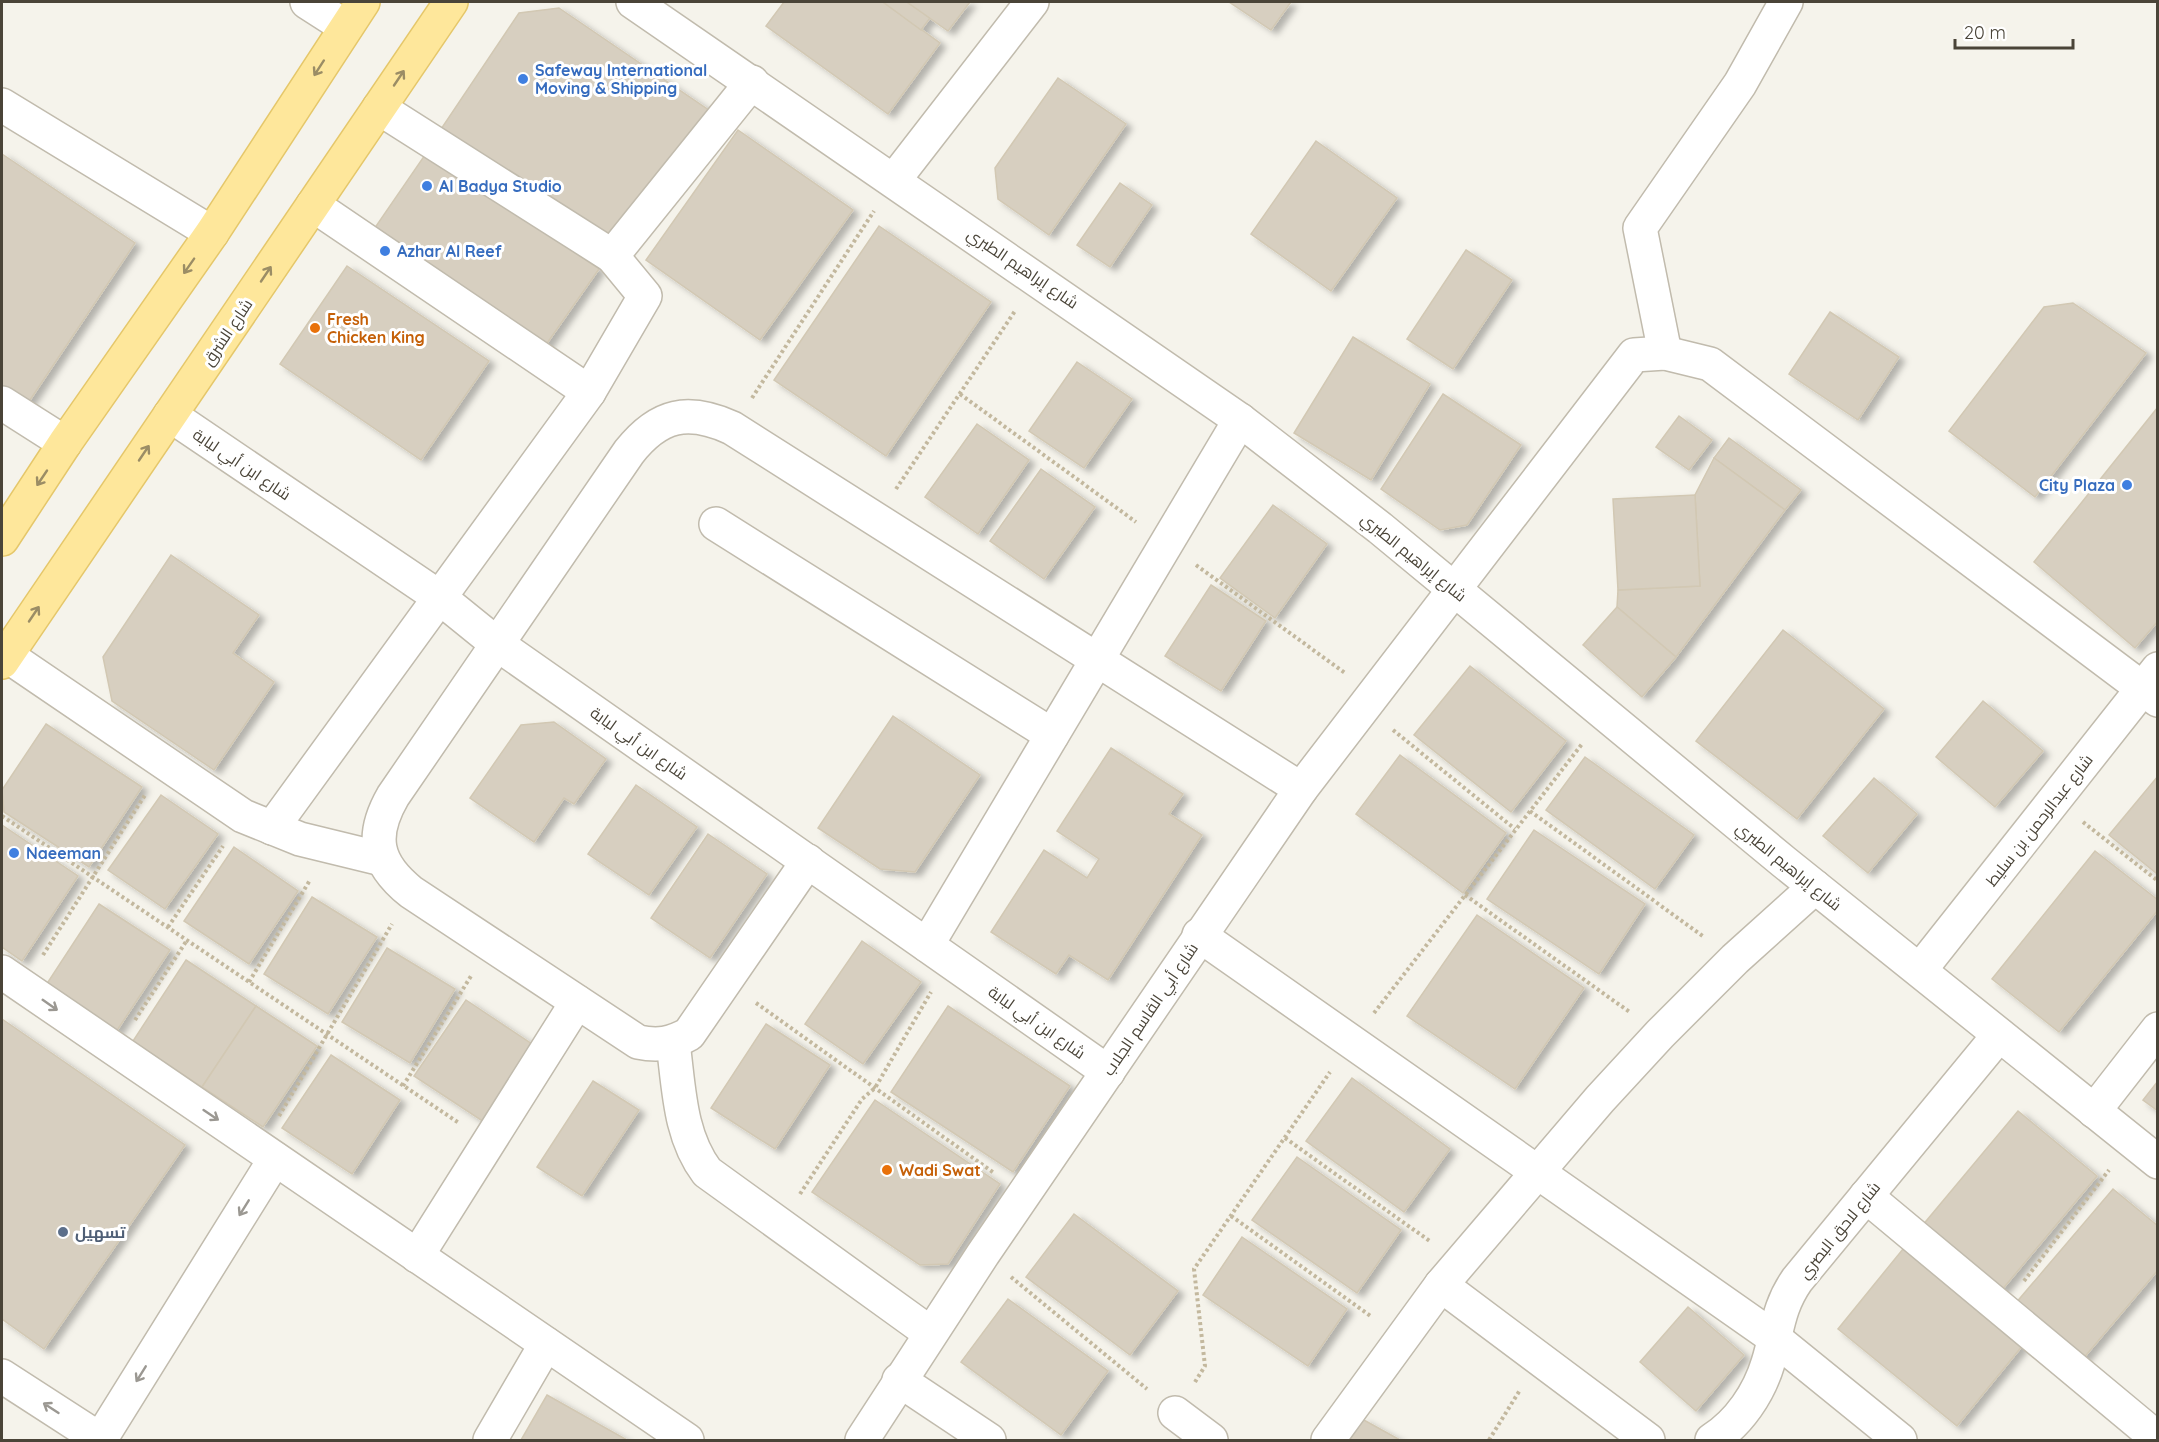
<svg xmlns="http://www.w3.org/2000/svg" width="2159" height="1442" viewBox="0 0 2159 1442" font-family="Quicksand,Cairo,sans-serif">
<defs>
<filter id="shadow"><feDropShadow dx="6" dy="4" stdDeviation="3" flood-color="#0004"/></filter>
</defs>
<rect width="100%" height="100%" fill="#f5f3eb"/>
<g fill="#d7cfc0" stroke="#d2c8b3" stroke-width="1.5" filter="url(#shadow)">
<polygon points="784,2 883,2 940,43 888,114 766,26"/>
<polygon points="883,2 907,2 930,18 921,30"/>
<polygon points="907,2 970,2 948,31"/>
<polygon points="1229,2 1291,2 1271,30"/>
<polygon points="559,8 716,115 618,258 437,135 519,13"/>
<polygon points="1058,78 1126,124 1049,235 998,199 995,168"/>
<polygon points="738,130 853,210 760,340 646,260"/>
<polygon points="1316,141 1397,198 1331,291 1251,234"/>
<polygon points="427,152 599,269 543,349 372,232"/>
<polygon points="2,154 135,243 24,409 2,394"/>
<polygon points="1120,183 1152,205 1110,267 1077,245"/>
<polygon points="879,226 991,302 886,456 774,380"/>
<polygon points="1466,250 1512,280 1453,369 1407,339"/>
<polygon points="347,266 489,361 421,460 280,364"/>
<polygon points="2073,303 2146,353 2035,497 1949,431 2044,307"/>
<polygon points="1830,312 1899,357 1858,420 1789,374"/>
<polygon points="1353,337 1430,384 1371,480 1294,433"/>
<polygon points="1077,362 1132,399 1084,468 1029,431"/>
<polygon points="1443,394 1521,445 1467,525 1440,530 1381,489"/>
<polygon points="2158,407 2158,621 2135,648 2034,562"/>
<polygon points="1679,416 1712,440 1689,470 1656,447"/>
<polygon points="977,424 1029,460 978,534 925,497"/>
<polygon points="1729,438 1801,490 1785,510 1714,458"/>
<polygon points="1714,458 1785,510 1676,657 1617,607 1618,590 1700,586 1695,495"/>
<polygon points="1041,469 1095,507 1044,579 990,541"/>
<polygon points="1695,495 1700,586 1618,590 1613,499"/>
<polygon points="1273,505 1327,544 1275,618 1220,578"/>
<polygon points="171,555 259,615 233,653 274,682 214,770 112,701 103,657"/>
<polygon points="1211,585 1266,621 1221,691 1165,656"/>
<polygon points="1617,607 1676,657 1642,697 1583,645"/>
<polygon points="1783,630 1884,709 1797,819 1696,741"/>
<polygon points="1470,666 1566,741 1511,812 1414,735"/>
<polygon points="1983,701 2043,751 1995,807 1936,757"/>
<polygon points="893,716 980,775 915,872 880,869 818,828"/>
<polygon points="554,722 606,759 574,804 564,798 534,842 470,798 521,725"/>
<polygon points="46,724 142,787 89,867 4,812 2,790"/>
<polygon points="1111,748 1183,794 1169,814 1202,835 1108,980 1069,955 1056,974 991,932 1044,850 1087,878 1099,859 1057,831"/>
<polygon points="1400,755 1506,833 1463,893 1356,814"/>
<polygon points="1585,757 1694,835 1655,889 1546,810"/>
<polygon points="2158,776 2158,871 2156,873 2109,835"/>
<polygon points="1874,778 1917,814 1868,873 1823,836"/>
<polygon points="636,785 697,827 649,895 588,854"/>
<polygon points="161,795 218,834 165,909 108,870"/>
<polygon points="2,825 78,876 22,961 2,947"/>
<polygon points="1534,830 1645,904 1599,974 1487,899"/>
<polygon points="708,834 767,874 710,958 651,918"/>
<polygon points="234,847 298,891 249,964 184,921"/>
<polygon points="2095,851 2158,900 2158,910 2059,1032 1992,979"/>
<polygon points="312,897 377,937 328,1014 264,974"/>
<polygon points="99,904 170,950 116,1032 46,985"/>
<polygon points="1477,915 1584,988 1515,1089 1407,1016"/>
<polygon points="862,941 921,982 863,1064 805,1024"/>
<polygon points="387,948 455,989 410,1063 342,1022"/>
<polygon points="186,960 256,1006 202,1087 133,1041"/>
<polygon points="466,1000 538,1048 487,1124 414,1076"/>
<polygon points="256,1006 317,1046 263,1127 202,1087"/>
<polygon points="948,1006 1070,1086 1013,1172 891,1092"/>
<polygon points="2,1019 185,1145 44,1349 2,1319"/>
<polygon points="766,1024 830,1065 775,1149 711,1108"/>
<polygon points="331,1055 400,1100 352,1174 282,1128"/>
<polygon points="1352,1078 1450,1149 1404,1212 1306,1141"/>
<polygon points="593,1081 639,1110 582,1196 537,1167"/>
<polygon points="2158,1081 2158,1111 2143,1100"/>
<polygon points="875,1100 1000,1184 948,1264 920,1265 812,1192"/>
<polygon points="2018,1111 2097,1176 2001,1291 1922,1226"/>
<polygon points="1297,1157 1401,1230 1357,1293 1252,1220"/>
<polygon points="2113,1189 2158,1226 2158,1270 2082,1360 2015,1304"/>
<polygon points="1074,1214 1178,1291 1130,1355 1026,1277"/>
<polygon points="1242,1237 1347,1309 1308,1366 1203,1295"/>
<polygon points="1903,1249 2023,1345 1957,1426 1838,1329"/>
<polygon points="1008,1299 1108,1371 1061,1435 961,1362"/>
<polygon points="1688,1307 1744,1355 1696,1411 1640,1362"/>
<polygon points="547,1395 627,1440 521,1440"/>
<polygon points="1362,1419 1400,1440 1350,1440"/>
</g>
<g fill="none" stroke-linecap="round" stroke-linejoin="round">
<g stroke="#c1bbad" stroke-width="36">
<g id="minor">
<polyline points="307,2 346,27"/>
<polyline points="633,2 1240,420 1380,528 1784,862 2158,1162"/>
<polyline points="2,105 212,233"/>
<polyline points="379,108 612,256"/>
<polyline points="894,180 1032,2"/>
<polyline points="313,205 589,392"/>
<polyline points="1665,353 1640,228 1740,84 1786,2"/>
<polyline points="2,403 65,443"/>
<polyline points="170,415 439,597 497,644 1108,1072"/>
<polyline points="716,524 1052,735"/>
<polyline points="6,655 243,816 300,839 382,859"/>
<polyline points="272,828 589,392 645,296 612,256 752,82"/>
<path d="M808 861 689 1034C671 1044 658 1046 638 1042L411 892C375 863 370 836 393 796L629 452C659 414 688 408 732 428L1301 789"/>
<polyline points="1199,935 1773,1337 1900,1440"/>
<polyline points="927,945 1240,420"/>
<polyline points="1920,970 2158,669"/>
<polyline points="2,972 687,1440"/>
<path d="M673 1043C679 1087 679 1135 707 1172L930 1333"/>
<polyline points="2094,1111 2158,1029"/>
<polyline points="1866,1196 2158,1439"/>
<polyline points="417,1256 577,1002"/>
<polyline points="1441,1285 1648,1440"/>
<polyline points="2,1376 101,1440"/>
<polyline points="899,1380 989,1440"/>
<polyline points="1175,1413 1211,1440"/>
<polyline points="100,1440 275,1159"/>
<polyline points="490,1440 546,1344"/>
<polyline points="862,1440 983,1254 1301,789 1634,355 1665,353 1710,364 2158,700"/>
<polyline points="1328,1440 1441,1285 1600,1099 1660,1034 1735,959 1815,887"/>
<path d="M1712 1440C1739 1423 1759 1393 1768 1363 1778 1331 1777 1309 1797 1280L1999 1035"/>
</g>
</g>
<g stroke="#e5c76a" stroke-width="36">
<g id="major">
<polyline points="2,539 65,443 212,233 363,2"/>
<polyline points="2,662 451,2"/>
</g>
</g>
<g stroke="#c3b89e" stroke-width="4" stroke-dasharray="3 3" stroke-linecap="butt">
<polyline points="960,394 1136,522"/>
<polyline points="752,398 874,211"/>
<polyline points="896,489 1015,311"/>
<polyline points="1196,565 1345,673"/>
<polyline points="1393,730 1515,829"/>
<polyline points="1530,811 1704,937"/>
<polyline points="2,816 459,1123"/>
<polyline points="2083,822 2158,881"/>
<polyline points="1465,895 1631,1013"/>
<polyline points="168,927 223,846"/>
<polyline points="43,955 145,795"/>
<polyline points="249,982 310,880"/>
<polyline points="756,1003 994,1173"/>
<polyline points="1374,1013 1582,744"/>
<polyline points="135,1020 187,940"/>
<polyline points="403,1086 471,976"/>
<polyline points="279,1116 392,924"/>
<polyline points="1285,1138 1431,1242"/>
<polyline points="800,1194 862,1099 875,1088 931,992"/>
<polyline points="1231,1216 1372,1317"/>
<polyline points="1011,1277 1147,1389"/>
<polyline points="2024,1281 2109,1170"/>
<polyline points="1195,1382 1205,1366 1194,1269 1330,1072"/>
<polyline points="1489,1440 1520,1390"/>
</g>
<use href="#minor" stroke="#fff" stroke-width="33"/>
<use href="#major" stroke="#fee79b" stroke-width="33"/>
</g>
<defs><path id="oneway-shaft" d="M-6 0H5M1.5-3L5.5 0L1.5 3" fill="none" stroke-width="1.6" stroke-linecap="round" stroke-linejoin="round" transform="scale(1.5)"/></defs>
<g stroke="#9b8d65">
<use href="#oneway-shaft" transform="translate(319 68) rotate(123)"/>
<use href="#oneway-shaft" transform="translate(399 78) rotate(-56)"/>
<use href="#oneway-shaft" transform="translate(189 266) rotate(125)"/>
<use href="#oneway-shaft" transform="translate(266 274) rotate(-56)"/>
<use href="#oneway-shaft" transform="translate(144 453) rotate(-56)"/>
<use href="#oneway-shaft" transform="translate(42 478) rotate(124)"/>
<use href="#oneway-shaft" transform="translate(34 614) rotate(-56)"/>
</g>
<g stroke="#9b9892">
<use href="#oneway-shaft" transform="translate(50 1005) rotate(35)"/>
<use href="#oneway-shaft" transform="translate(211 1115) rotate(34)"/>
<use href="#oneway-shaft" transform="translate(244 1208) rotate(122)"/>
<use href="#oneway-shaft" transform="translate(141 1374) rotate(122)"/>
<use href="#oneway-shaft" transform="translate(51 1408) rotate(-147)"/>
</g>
<g fill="#3f7fe0" stroke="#fff" stroke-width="2">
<circle cx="523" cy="79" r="6"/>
<circle cx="427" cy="186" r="6"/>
<circle cx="385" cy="251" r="6"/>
<circle cx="2127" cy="485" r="6"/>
<circle cx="14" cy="853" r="6"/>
</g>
<g fill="#e8710a" stroke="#fff" stroke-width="2">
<circle cx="315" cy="328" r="6"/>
<circle cx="887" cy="1170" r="6"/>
</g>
<circle fill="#5c6f8a" stroke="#fff" stroke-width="2" cx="63" cy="1232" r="6"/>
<g text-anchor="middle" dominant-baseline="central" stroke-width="6" stroke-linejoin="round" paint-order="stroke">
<g font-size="16" font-weight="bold" fill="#366cbe" stroke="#fff" text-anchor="start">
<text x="535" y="70">Safeway International<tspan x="535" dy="18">Moving &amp; Shipping</tspan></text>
<text x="439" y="186">Al Badya Studio</text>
<text x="397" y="251">Azhar Al Reef</text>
<text x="2115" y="485" text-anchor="end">City Plaza</text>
<text x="26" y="853">Naeeman</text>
</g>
<g font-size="16" fill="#4a4438" stroke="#fff">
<text transform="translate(1023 268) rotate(34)">شارع إبراهيم الطبري</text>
<text transform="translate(227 332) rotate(-56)">شارع الشرق</text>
<text transform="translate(242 464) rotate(34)">شارع ابن أبي لبابة</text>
<text transform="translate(1414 557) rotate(39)">شارع إبراهيم الطبري</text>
<text transform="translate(639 743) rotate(35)">شارع ابن أبي لبابة</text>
<text transform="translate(2039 820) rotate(-52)">شارع عبدالرحمن بن سليط</text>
<text transform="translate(1789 866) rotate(39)">شارع إبراهيم الطبري</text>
<text transform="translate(1150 1009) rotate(-56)">شارع أبي القاسم الجلاب</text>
<text transform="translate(1037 1022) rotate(35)">شارع ابن أبي لبابة</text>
<text transform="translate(1839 1230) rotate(-51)">شارع لاحق البصري</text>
</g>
<g font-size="16" font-weight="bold" fill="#c56008" stroke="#fff" text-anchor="start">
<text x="327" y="319">Fresh<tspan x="327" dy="18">Chicken King</tspan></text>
<text x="899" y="1170">Wadi Swat</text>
</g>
<g font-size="16" font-weight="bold" fill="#4e5e75" stroke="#fff" text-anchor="start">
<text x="75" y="1232">تسهيل</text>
</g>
</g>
<rect width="2159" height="1442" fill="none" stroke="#4a4438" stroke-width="6"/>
<path d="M1955 39v9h118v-9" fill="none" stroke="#4a4438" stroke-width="3"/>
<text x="1964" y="39" font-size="18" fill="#4a4438" stroke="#ffffff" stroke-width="4.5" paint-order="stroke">20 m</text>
</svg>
